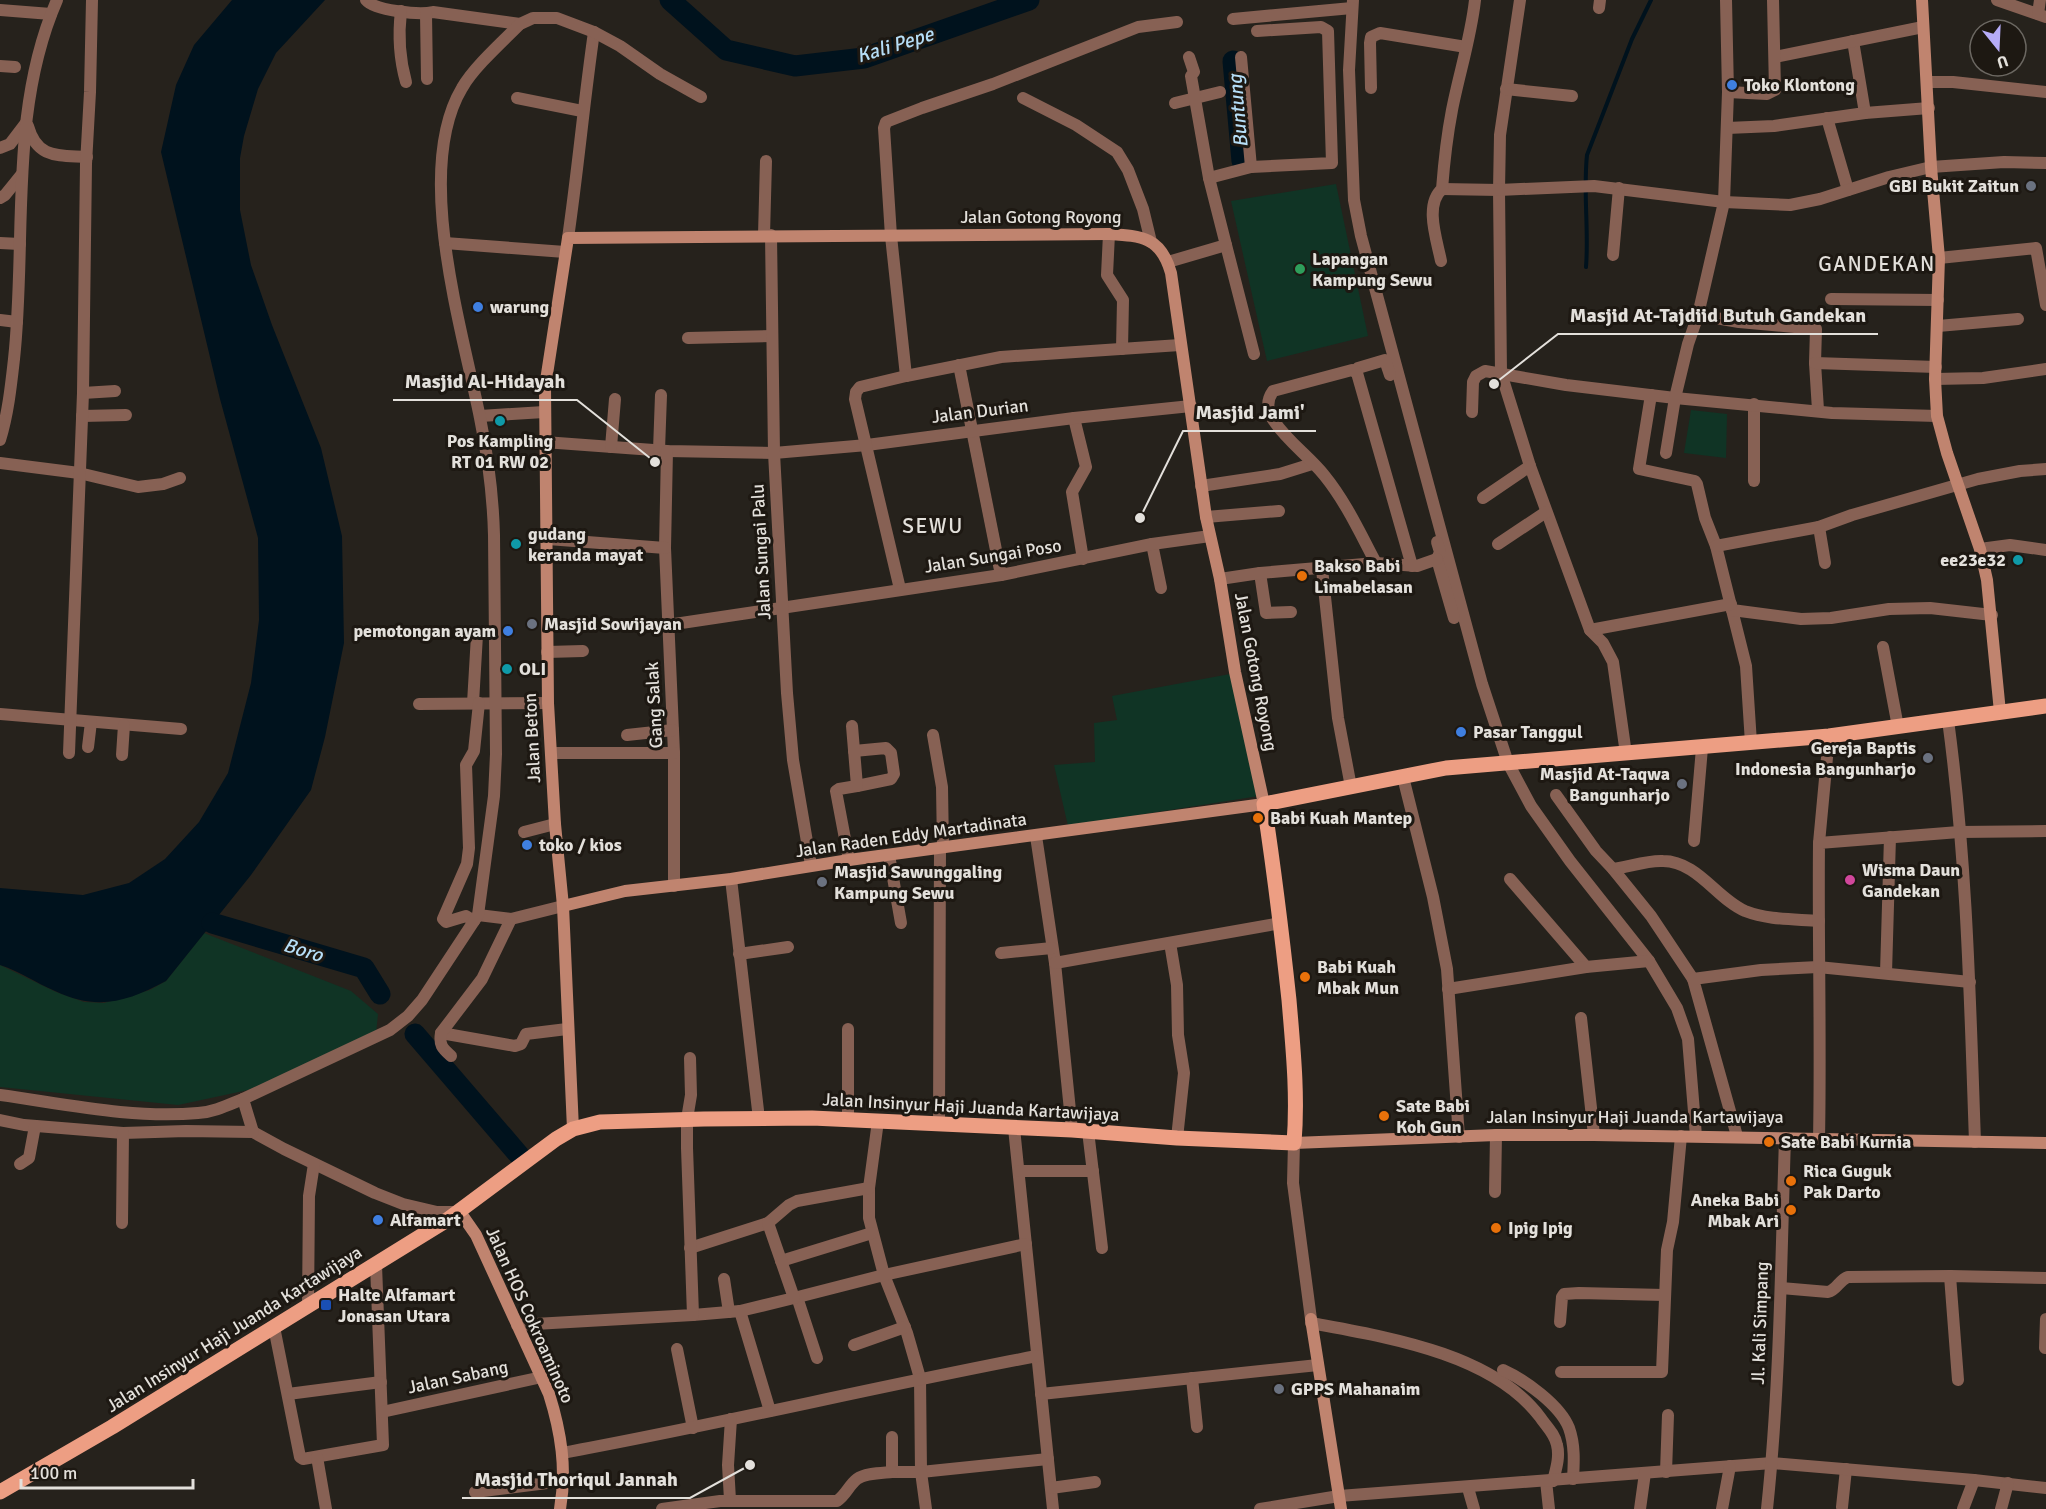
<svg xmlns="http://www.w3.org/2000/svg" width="2046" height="1509" viewBox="0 0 2046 1509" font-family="Signika,sans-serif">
<rect width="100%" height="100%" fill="#26221c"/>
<g fill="#103425">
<polygon points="1336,184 1368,336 1267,361 1231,201"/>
<polygon points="1691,410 1727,414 1726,458 1684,453"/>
<polygon points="1230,674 1259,796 1068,826 1054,765 1095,762 1094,723 1117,720 1112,696"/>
<polygon points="204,933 351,991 378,1014 376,1034 248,1090 178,1105 0,1087 0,965 56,992 84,1002 104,1003 150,990 166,981"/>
</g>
<path fill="#00121d" d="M232 0H325L276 53 258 89 244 136 240 158V210L251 265 272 325 321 448 342 536 344 643 325 737 311 790 251 875 166 981C127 1002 97 1011 55 991 36 983 19 971 0 965V888L83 895 129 883 165 859 199 822 228 773 251 683 259 620 258 538 220 399 161 152 176 85 194 45Z"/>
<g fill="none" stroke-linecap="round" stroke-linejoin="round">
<path stroke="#00121d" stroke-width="4" d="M1586 267C1589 230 1583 192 1587 155L1632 39 1651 0"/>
<g stroke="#00121d" stroke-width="21">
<polyline points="670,0 726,50 795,66 864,58 1029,0"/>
<polyline points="1233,61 1242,161"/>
<polyline points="212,923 364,968 380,994"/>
<polyline points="415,1034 519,1155"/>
</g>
<g stroke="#876154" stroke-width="12">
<path d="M366 0C375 11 420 15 433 12L520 24"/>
<polyline points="1353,0 1349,70 1354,200 1361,236 1482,684 1508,763 1531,806 1570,861 1649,961 1677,1008 1688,1039 1696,1136"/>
<polyline points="1520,0 1500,135 1499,190 1501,373 1530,466 1590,630 1603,643 1613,662 1626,754"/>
<polyline points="1997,0 2046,17"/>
<polyline points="1599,8 1600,0"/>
<polyline points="0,10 51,14"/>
<path d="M401 11C398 36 399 57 406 82"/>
<polyline points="426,14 427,79"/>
<polyline points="2038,14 2040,0"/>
<polyline points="1233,19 1352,8"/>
<polyline points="1853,41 1865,113"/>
<polyline points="1241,57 1251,167"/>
<polyline points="1775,57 1923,27"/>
<polyline points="0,66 15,67"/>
<polyline points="1928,82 1953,82 2046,92"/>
<polyline points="1371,88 1370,43 1371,37 1380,33 1466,47"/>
<polyline points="1506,89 1572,96"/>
<polyline points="1728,92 1767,94 1775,90 1773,0"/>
<polyline points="517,98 582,111"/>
<polyline points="1023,98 1076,125 1117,152 1128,170 1143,209 1151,242"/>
<polyline points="1175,103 1220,92"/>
<polyline points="1827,118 1848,190"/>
<path d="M28 126C37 159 58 155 87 157"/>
<polyline points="1727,128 1774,126 1865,113 1929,108"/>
<polyline points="0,148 10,144 26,123"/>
<polyline points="1209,178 1251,167 1332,163 1328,31 1321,27 1257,31"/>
<polyline points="1442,189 1499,190 1594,186 1724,202 1790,205 1820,199 1889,177 1931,167 2004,162 2046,163"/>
<polyline points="0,198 5,195 22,174"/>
<polyline points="1109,234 1107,275 1123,300 1122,349"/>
<polyline points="764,235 766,161"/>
<path d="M568 238C578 169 584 101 594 32"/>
<polyline points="0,243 20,244"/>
<polyline points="445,243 565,252"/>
<polyline points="1226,245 1254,354"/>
<polyline points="1613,255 1619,188"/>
<polyline points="1939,258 2036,248 2046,305"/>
<path d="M1441 261C1437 240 1424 205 1442 189 1444 163 1447 136 1452 110 1459 74 1471 37 1475 0"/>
<polyline points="1168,262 1226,245 1209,178 1191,76 1194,72 1189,57"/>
<polyline points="1831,299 1938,300"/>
<polyline points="1698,315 1739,322 1816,329 1815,363 1818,410"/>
<polyline points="0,320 17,322"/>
<polyline points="1938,326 2018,319"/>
<polyline points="688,338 772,336"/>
<polyline points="1815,363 1936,367"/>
<polyline points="959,365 1001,575"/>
<polyline points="1355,371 1358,368 1385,360 1390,375"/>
<polyline points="906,376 891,236 884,128 886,122 922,108 993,84 1138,27 1177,22"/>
<polyline points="1935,379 1983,378 2046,369"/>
<polyline points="83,393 115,391"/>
<polyline points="1651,395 1639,469 1695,481 1697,484 1705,518 1716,546 1746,666 1751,743"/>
<polyline points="1754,404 1754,481"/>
<polyline points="1472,412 1473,382 1476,376 1485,371 1566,385 1675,398 1832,413 1937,416"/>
<polyline points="82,416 126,415"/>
<polyline points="480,416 544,412"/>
<polyline points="1074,418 1086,467 1072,492 1083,559"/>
<path d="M0 440C8 414 11 386 14 359 27 240 8 112 57 0"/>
<polyline points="544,442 667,451 774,453 867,445 1074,418 1191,406"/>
<polyline points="611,447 615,399"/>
<polyline points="659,450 661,395"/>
<polyline points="667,451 665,548 674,753 674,886"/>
<polyline points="1666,453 1675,398 1688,344 1698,315 1724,202 1728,92 1726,0"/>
<polyline points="0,463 79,473 138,487 163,484 180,478"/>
<polyline points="1201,486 1280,474 1312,464"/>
<polyline points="1483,498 1530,466"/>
<polyline points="1206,517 1279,511"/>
<polyline points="1819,527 1825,563"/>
<polyline points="548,539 665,548"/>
<polyline points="1437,542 1440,552 1437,559 1454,618"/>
<polyline points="1152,544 1161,588"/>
<polyline points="1498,544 1546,512"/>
<polyline points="1716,546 1819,527 1852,515 1978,479 2020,471 2046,469"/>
<polyline points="1980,549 2010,545 2046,550"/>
<path d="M1376 563C1360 533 1346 502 1324 475 1309 456 1288 442 1274 421 1267 411 1266 401 1273 391L1352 370 1357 373 1412 566"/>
<polyline points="1322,569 1338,718 1351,787"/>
<polyline points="1260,573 1266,613 1291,612"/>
<polyline points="1220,579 1260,573 1376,563 1417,566 1437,559"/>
<polyline points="900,589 855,399 856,392 860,387 906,376 1001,357 1180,345"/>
<polyline points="1732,610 1801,619 1831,618 1889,609 1930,608 1992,615"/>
<polyline points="668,625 1001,575 1152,544 1210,536"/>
<polyline points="1590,630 1731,604"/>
<polyline points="1883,647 1898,727"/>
<polyline points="547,652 583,651"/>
<polyline points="473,703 477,635"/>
<polyline points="419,704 548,703"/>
<polyline points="0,714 181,729"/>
<path d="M1948 720C1967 860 1970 1001 1975 1142"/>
<polyline points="627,735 673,730"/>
<polyline points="933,735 942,787 943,847"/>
<polyline points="88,747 91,722"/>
<polyline points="854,751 886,748 891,753 894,774 891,779 857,786"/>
<polyline points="69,753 83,393 86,164 90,92 92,0"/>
<polyline points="551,753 674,753"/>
<polyline points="122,755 124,725"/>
<polyline points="1403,777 1433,897 1447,969 1459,1137"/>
<polyline points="1556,795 1596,851 1613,869 1651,916 1693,979"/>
<polyline points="524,832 555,824"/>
<polyline points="1036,836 1055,963 1072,1130"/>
<polyline points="1694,841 1702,748"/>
<polyline points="1819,843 1829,736"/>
<polyline points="889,855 901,923"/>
<polyline points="849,860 836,791 839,789 857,786 852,726"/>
<path d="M1613 869C1629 867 1647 860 1663 861 1697 861 1717 899 1745 911 1768 920 1794 919 1819 921"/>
<polyline points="731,879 759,1119"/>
<polyline points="1510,879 1586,967"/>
<polyline points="478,915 511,919 563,906"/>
<polyline points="474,921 466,916 446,922 443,919 467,864 469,848 466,765 474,751 479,703"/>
<polyline points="1170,943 1177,985 1178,1035 1184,1073 1177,1138"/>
<polyline points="1001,953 1052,948"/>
<polyline points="739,954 788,947"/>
<polyline points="1055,963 1281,923"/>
<polyline points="1886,973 1890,837"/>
<polyline points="1448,989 1586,967 1649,961"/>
<polyline points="1581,1018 1594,1135"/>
<polyline points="848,1029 848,1119"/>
<polyline points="441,1033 515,1046 521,1044 526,1034 567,1029"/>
<path d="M451 1056C442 1048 439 1045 441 1033L482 979 511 919"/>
<path d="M0 1095C65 1104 133 1119 198 1113 214 1112 228 1105 243 1099"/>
<polyline points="0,1120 24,1125 123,1133 186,1131 253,1132 284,1149 375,1193 403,1204 437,1212 460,1212"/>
<polyline points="878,1121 869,1188 869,1218 884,1275 907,1333 920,1378 921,1472 1048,1459"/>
<polyline points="939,1124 940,848"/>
<polyline points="1014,1128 1053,1509"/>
<polyline points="1088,1131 1102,1248"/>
<path d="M253 1132 243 1099 390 1030 408 1016 422 1000 478 915 494 796 496 754 494 535C493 496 488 457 480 418 462 328 413 170 462 88 473 68 503 41 520 24L533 18H557L594 32 620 46 660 74 701 97"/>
<polyline points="1737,1136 1693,979 1761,970 1818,967 1970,982"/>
<path d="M1819 1139C1821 1040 1818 942 1819 843L1959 832 2046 831"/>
<polyline points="20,1164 29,1158 35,1126"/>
<polyline points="1019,1171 1093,1171"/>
<polyline points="1495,1192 1496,1135"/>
<polyline points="122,1223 123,1133"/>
<polyline points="690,1248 768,1223 789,1205 797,1201 869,1188"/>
<polyline points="781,1261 872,1233"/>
<polyline points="1950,1276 1958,1380"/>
<polyline points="724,1279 729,1312"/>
<path d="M1781 1288 1828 1292C1837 1290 1839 1280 1848 1277L1950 1276 2046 1278"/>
<polyline points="797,1297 817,1358"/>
<polyline points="794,1298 884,1275 1026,1244"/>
<polyline points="308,1306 309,1196 314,1164"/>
<polyline points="740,1311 770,1411"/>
<polyline points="693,1315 740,1311 794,1298 768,1223"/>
<polyline points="1560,1322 1562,1297 1564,1294 1579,1293 1664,1295"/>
<path d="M1311 1323C1386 1337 1492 1353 1540 1417 1546 1426 1555 1434 1557 1445 1560 1457 1556 1469 1553 1481"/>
<polyline points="517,1325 693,1315 687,1148 687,1119 691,1095 690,1058"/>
<polyline points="274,1327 300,1457 303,1459 383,1445 376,1265"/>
<polyline points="854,1345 905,1327"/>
<polyline points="2045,1348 2046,1319"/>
<polyline points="677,1349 693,1428"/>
<path d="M1503 1370C1525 1380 1560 1405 1569 1428 1575 1445 1574 1462 1573 1479"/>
<polyline points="1561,1372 1662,1372 1667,1250 1673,1222 1681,1136"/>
<polyline points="1192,1378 1197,1427"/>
<polyline points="288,1394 381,1382"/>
<polyline points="1041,1394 1318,1365"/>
<polyline points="382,1412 542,1377"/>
<polyline points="892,1437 892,1472 921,1472 926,1509"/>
<path d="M562 1453C721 1424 878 1386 1037 1356"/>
<polyline points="317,1457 326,1509"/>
<polyline points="1666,1472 1668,1415"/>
<polyline points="1546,1481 1549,1509"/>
<polyline points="1051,1488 1095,1482"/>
<polyline points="1468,1488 1474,1509"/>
<polyline points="475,1492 563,1481"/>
<polyline points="730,1500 728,1465 731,1419"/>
<polyline points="1842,1507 1846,1469"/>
<path d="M662 1509 720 1501H837C846 1495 849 1485 857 1479 865 1473 882 1473 892 1472"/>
<polyline points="1260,1509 1339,1496 1772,1463 1974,1480 2046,1488"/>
<polyline points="1640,1509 1645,1473"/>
<polyline points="1722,1509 1730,1466"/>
<polyline points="1963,1509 1974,1480"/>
<polyline points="2001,1509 2008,1483"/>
</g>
<g stroke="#876154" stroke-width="12">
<polyline points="771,235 774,453 787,693 793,760 811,865"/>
<polyline points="1294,1143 1293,1183 1311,1319"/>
<path d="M1767 1509C1780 1386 1781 1261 1785 1138"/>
</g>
<g stroke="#c0846f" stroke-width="12">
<polyline points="1922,0 1931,167 1939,258 1935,379 1937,416 1947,453 1980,549 1987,580 2000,712"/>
<path d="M563 906 625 891 731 879 849 860 1264 804 1235 672 1220 579 1206 517 1171 273C1161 237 1142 236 1109 234L568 238 545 387 548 703 555 824 563 906 573 1129"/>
<polyline points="1294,1143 1496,1135 1594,1135 2046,1143"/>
<path d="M460 1212 476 1235 549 1394C561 1432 567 1469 560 1509"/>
<polyline points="1311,1319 1341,1509"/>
</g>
<path stroke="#ed9e83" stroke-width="15" d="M0 1492 112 1427 447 1220 556 1139 573 1129 600 1122 704 1119 812 1118 1072 1130 1177 1138 1294 1143C1298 1095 1293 1048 1289 1000 1282 935 1274 870 1264 804L1446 768 1829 736 2046 706"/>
</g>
<g fill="#3f7fe0" stroke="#1d1812" stroke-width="2">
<circle cx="1732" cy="85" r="6"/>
<circle cx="478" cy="307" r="6"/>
<circle cx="508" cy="631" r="6"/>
<circle cx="1461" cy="732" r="6"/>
<circle cx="527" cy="845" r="6"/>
<circle cx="378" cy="1220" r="6"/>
</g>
<g fill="#6b7280" stroke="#1d1812" stroke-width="2">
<circle cx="2031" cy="186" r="6"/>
<circle cx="532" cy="624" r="6"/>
<circle cx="1928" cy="758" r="6"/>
<circle cx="1682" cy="784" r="6"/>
<circle cx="822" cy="882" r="6"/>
<circle cx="1279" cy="1389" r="6"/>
</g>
<circle fill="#2e9e5b" stroke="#1d1812" stroke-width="2" cx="1300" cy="269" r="6"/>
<g fill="#0f9aa8" stroke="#1d1812" stroke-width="2">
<circle cx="500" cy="421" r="6"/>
<circle cx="516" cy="544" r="6"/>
<circle cx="2018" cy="560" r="6"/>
<circle cx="507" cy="669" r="6"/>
</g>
<g fill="#e8710a" stroke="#1d1812" stroke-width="2">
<circle cx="1302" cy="576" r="6"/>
<circle cx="1258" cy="818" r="6"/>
<circle cx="1305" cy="977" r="6"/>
<circle cx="1384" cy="1116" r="6"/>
<circle cx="1769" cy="1142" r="6"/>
<circle cx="1791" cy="1181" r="6"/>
<circle cx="1791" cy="1210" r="6"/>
<circle cx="1496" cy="1228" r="6"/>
</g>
<circle fill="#d1479c" stroke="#1d1812" stroke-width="2" cx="1850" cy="880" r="6"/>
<rect fill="#1a4fb4" stroke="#1d1812" stroke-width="2" x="320" y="1299" width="12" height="12" rx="3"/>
<g text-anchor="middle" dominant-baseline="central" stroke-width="6" stroke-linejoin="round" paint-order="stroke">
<g font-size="18" font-weight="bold" fill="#e3e0db" stroke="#1d1812" text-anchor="start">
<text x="1744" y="85">Toko Klontong</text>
<text x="2019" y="186" text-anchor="end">GBI Bukit Zaitun</text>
<text x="1312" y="259">Lapangan<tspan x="1312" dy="21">Kampung Sewu</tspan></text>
<text x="490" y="307">warung</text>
<text x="500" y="441" text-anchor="middle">Pos Kampling<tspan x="500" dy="21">RT 01 RW 02</tspan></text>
<text x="528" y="534">gudang<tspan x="528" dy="21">keranda mayat</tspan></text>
<text x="2006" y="560" text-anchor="end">ee23e32</text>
<text x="1314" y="566">Bakso Babi<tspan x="1314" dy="21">Limabelasan</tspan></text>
<text x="544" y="624">Masjid Sowijayan</text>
<text x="496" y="631" text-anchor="end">pemotongan ayam</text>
<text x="519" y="669">OLI</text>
<text x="1473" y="732">Pasar Tanggul</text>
<text x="1916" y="748" text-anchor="end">Gereja Baptis<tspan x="1916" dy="21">Indonesia Bangunharjo</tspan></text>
<text x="1670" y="774" text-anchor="end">Masjid At-Taqwa<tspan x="1670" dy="21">Bangunharjo</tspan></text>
<text x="1270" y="818">Babi Kuah Mantep</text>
<text x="539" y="845">toko / kios</text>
<text x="1862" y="870">Wisma Daun<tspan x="1862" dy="21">Gandekan</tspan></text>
<text x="834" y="872">Masjid Sawunggaling<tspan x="834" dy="21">Kampung Sewu</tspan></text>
<text x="1317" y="967">Babi Kuah<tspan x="1317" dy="21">Mbak Mun</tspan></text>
<text x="1396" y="1106">Sate Babi<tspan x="1396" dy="21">Koh Gun</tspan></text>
<text x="1781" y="1142">Sate Babi Kurnia</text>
<text x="1803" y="1171">Rica Guguk<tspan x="1803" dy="21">Pak Darto</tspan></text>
<text x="1779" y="1200" text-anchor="end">Aneka Babi<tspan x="1779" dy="21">Mbak Ari</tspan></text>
<text x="390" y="1220">Alfamart</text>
<text x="1508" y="1228">Ipig Ipig</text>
<text x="338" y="1295">Halte Alfamart<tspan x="338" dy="21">Jonasan Utara</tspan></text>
<text x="1291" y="1389">GPPS Mahanaim</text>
</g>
<g font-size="18" fill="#e3e0db" stroke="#1d1812">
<text x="1041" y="217">Jalan Gotong Royong</text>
<text transform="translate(980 411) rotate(-7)">Jalan Durian</text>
<text transform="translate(761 552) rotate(-93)">Jalan Sungai Palu</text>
<text transform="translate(993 556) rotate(-9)">Jalan Sungai Poso</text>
<text transform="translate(1256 672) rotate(79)">Jalan Gotong Royong</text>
<text transform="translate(654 705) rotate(-93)">Gang Salak</text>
<text transform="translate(532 738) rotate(-93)">Jalan Beton</text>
<text transform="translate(911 835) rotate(-8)">Jalan Raden Eddy Martadinata</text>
<text transform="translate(971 1107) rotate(3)">Jalan Insinyur Haji Juanda Kartawijaya</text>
<text x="1635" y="1117">Jalan Insinyur Haji Juanda Kartawijaya</text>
<text transform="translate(530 1315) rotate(66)">Jalan HOS Cokroaminoto</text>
<text transform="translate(1760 1323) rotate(-88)">Jl. Kali Simpang</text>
<text transform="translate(234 1329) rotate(-32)">Jalan Insinyur Haji Juanda Kartawijaya</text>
<text transform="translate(458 1377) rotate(-12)">Jalan Sabang</text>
</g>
<g font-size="20" font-style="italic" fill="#b6def7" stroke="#1d1812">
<text transform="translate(895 45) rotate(-17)">Kali Pepe</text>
<text transform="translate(1238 111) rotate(-95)">Buntung</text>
<text transform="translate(303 950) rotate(17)">Boro</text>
</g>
<g font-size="21" letter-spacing="1.5" fill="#e3e0db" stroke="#1d1812">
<text x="1877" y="264">GANDEKAN</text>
<text x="933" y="526">SEWU</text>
</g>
</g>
<path fill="none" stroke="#e3e0db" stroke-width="2" d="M1494 384L1558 334H1878M655 462L577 400H393M1140 518L1183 431H1316M750 1465L690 1498H462"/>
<g fill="#e3e0db" stroke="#1d1812" stroke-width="2">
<circle cx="1494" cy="384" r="6"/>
<circle cx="655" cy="462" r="6"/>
<circle cx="1140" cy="518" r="6"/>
<circle cx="750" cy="1465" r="6"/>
</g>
<g font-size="20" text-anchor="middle" font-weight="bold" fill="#e3e0db" stroke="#1d1812" stroke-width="6" stroke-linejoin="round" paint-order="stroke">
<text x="1718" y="322">Masjid At-Tajdiid Butuh Gandekan</text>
<text x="485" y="388">Masjid Al-Hidayah</text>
<text x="1250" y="419">Masjid Jami'</text>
<text x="576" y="1486">Masjid Thoriqul Jannah</text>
</g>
<g transform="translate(1998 48) rotate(162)"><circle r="28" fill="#1d1812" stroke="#6c6862" stroke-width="1.5"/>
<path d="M0-4.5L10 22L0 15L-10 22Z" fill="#b6acf8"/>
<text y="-9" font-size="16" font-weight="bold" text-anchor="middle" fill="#e3e0db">U</text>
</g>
<path d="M21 1479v9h172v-9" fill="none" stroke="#e3e0db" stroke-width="3"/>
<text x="30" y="1479" font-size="18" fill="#e3e0db" stroke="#1d1812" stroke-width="4.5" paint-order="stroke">100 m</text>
</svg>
